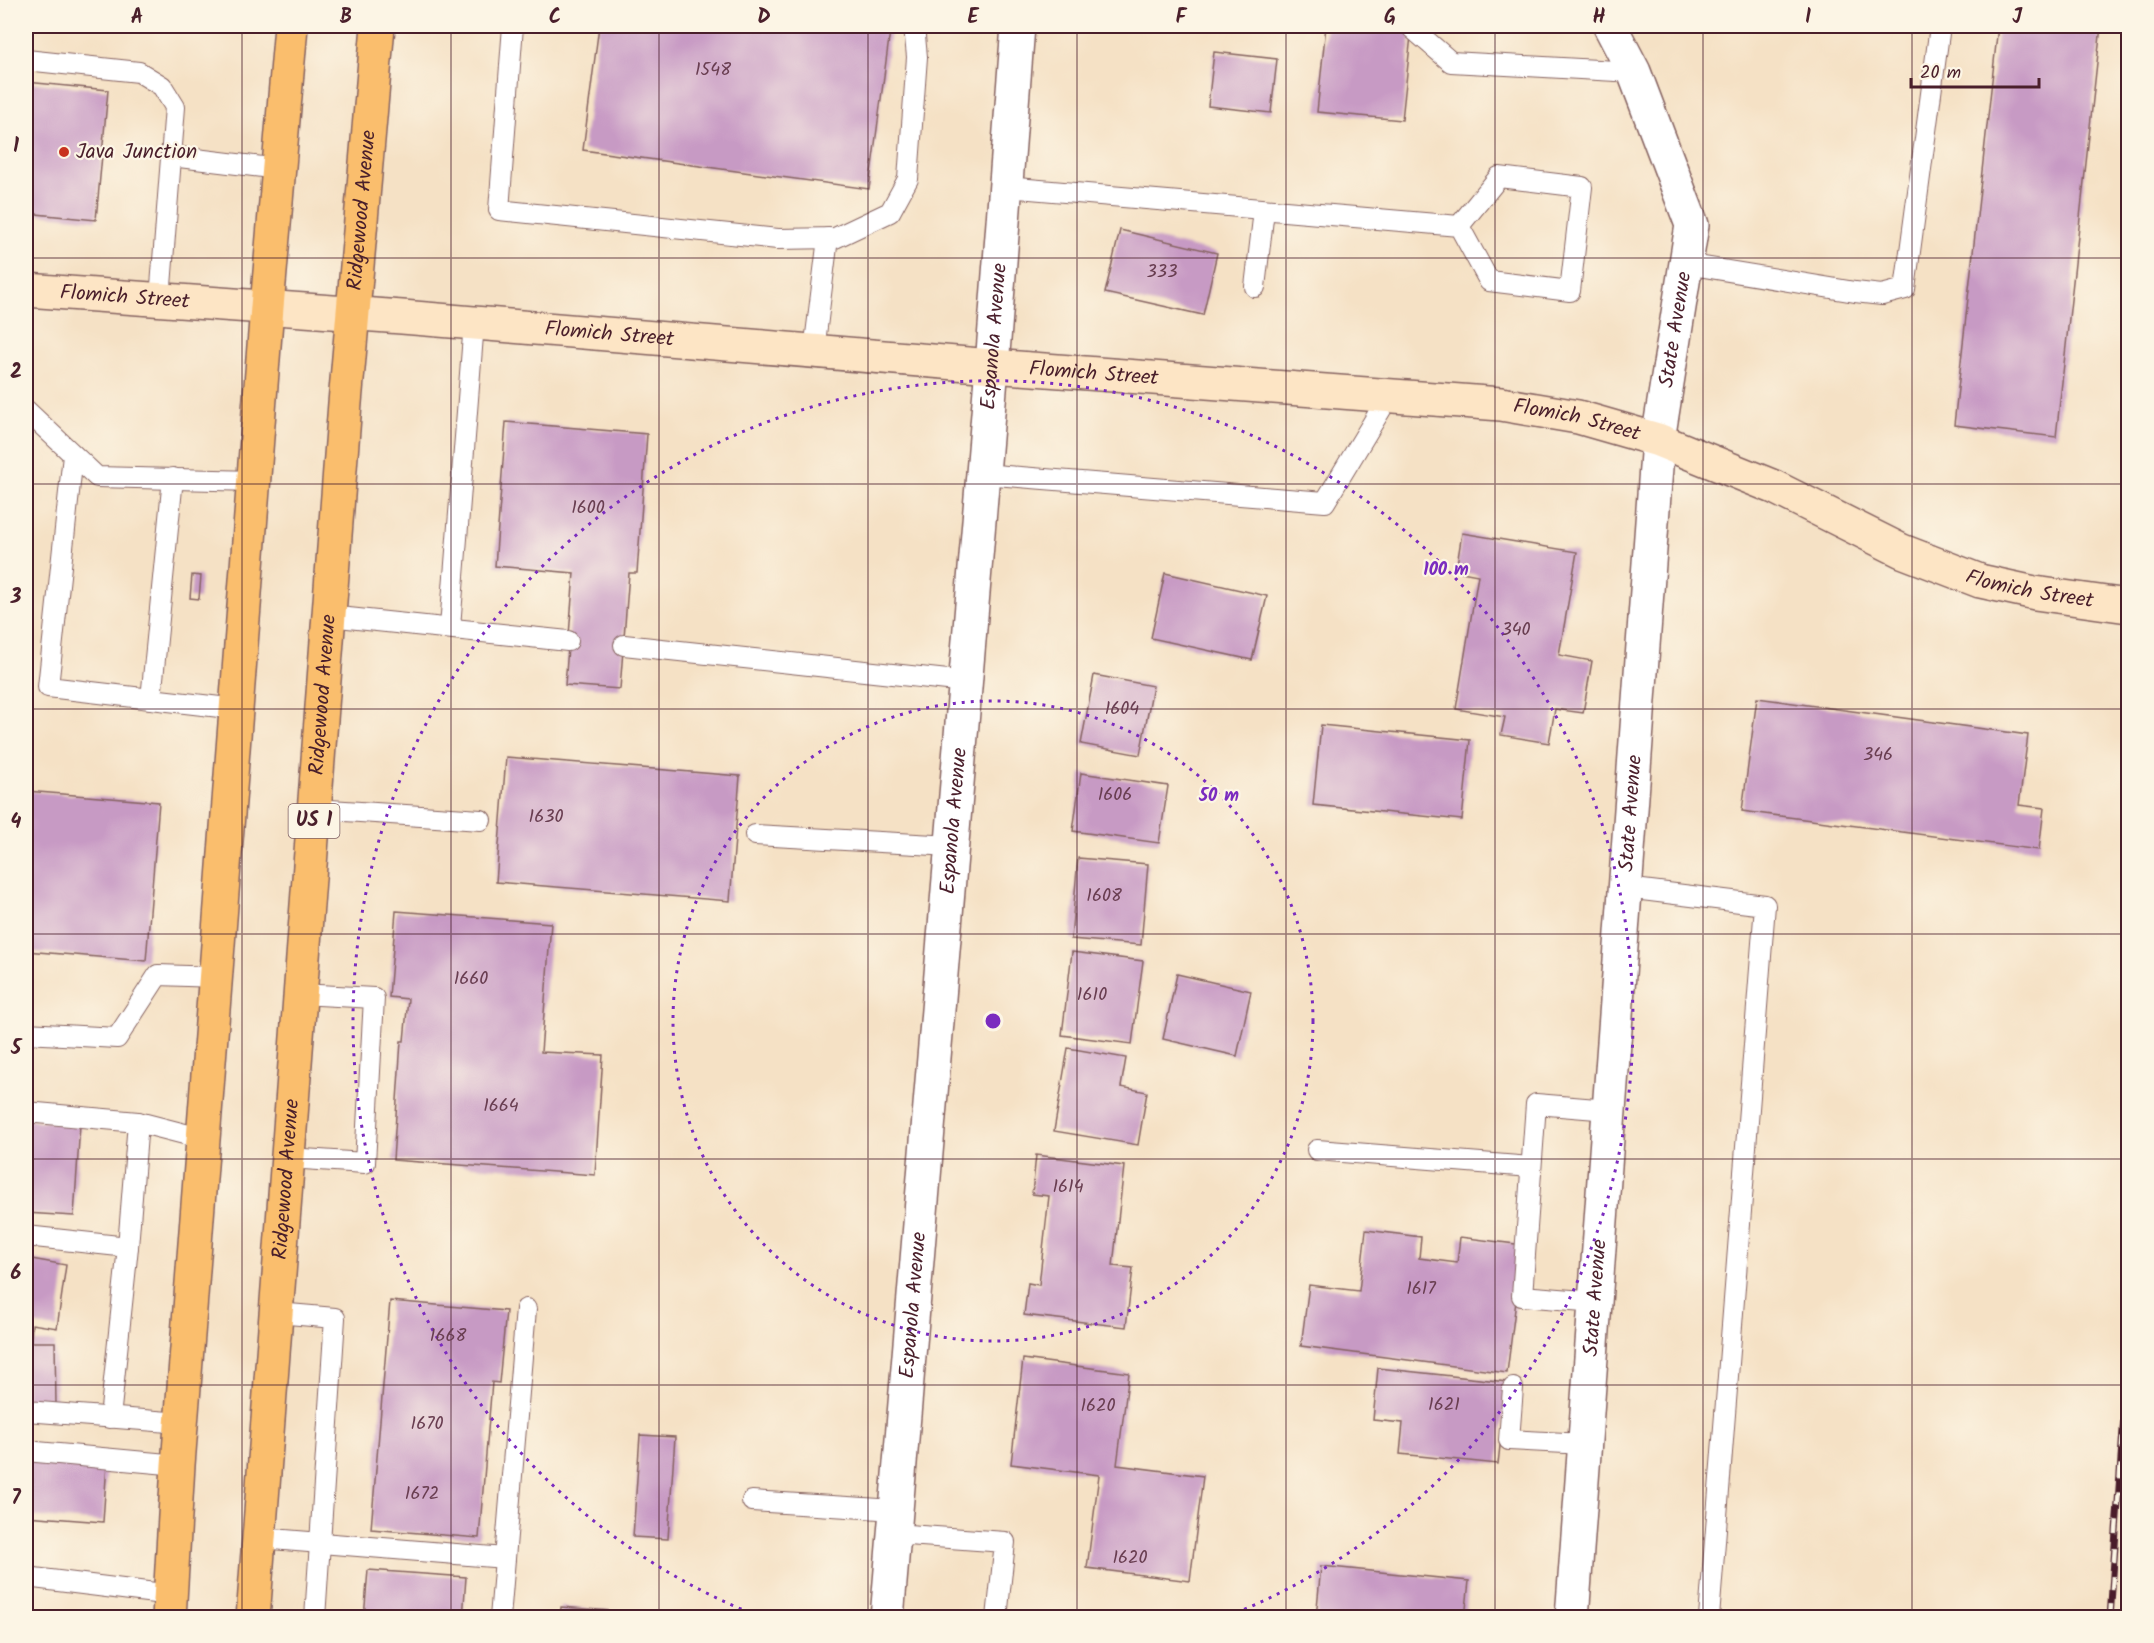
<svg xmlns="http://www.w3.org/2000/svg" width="2154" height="1643" viewBox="0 0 2154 1643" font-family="Kalam,sans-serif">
<rect width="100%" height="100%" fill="#fcf5e5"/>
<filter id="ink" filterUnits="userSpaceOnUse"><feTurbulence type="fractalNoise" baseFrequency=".0167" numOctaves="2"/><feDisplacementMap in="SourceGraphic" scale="12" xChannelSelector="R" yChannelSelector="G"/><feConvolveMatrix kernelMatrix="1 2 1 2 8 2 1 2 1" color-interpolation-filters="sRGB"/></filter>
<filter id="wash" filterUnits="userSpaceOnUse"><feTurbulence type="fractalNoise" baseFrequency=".008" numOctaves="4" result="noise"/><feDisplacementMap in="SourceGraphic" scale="24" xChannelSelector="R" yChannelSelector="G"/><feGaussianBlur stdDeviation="1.35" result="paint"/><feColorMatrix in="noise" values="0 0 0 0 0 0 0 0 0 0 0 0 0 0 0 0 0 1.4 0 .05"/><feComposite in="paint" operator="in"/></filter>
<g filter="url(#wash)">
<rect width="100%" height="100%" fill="#f5e1c5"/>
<g id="blocks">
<g fill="#c79ac4">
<polygon points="599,26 853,26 890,31 869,189 583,150"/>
<polygon points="1326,26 1412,26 1402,120 1317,112"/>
<polygon points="1998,26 2101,26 2056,437 1954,425"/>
<polygon points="1214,52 1277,59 1271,113 1208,106"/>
<polygon points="26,82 108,90 96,220 26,213"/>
<polygon points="1120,230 1217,253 1203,315 1105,293"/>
<polygon points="506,422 647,434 637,573 629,573 620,689 565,685 574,573 495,566"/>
<polygon points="1462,533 1577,552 1559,655 1592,661 1583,713 1555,709 1549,743 1501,735 1505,717 1456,709 1478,575 1456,571"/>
<polygon points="1165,573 1267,596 1252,660 1151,638"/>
<polygon points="192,575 201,576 199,599 190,598"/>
<polygon points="1094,675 1153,686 1140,755 1081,744"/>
<polygon points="1757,698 2028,735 2019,805 2044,808 2039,850 1742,811"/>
<polygon points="1321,725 1470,740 1462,820 1313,805"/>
<polygon points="506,757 740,776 730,901 496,882"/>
<polygon points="1081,773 1168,786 1159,843 1073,831"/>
<polygon points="26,791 159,802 146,961 26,951"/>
<polygon points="1078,858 1148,864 1141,945 1071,939"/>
<polygon points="396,911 551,923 541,1052 603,1055 595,1175 393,1160 401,1041 404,1041 408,999 389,997"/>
<polygon points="1072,952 1143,961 1132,1044 1062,1035"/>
<polygon points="1177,974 1251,991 1237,1056 1163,1039"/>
<polygon points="1068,1048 1126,1058 1121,1087 1147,1092 1138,1145 1054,1131"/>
<polygon points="26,1120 80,1124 74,1216 26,1213"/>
<polygon points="1036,1155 1124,1166 1113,1266 1133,1268 1126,1327 1024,1315 1028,1283 1039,1285 1049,1196 1032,1194"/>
<polygon points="1366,1230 1421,1237 1419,1258 1457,1263 1460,1237 1523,1245 1507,1373 1301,1346 1309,1285 1359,1291"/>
<polygon points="26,1258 66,1265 57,1328 32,1324 31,1342 55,1342 56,1405 26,1405"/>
<polygon points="390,1301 506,1311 499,1383 492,1382 479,1538 371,1529"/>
<polygon points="1023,1359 1129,1373 1117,1465 1203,1476 1190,1581 1087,1568 1099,1475 1011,1464"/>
<polygon points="1378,1368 1507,1382 1498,1464 1400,1454 1403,1423 1373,1420"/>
<polygon points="640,1435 675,1437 668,1539 633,1537"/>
<polygon points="26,1457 107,1463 103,1522 26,1516"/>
<polygon points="1321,1566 1469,1581 1465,1618 1316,1618"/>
<polygon points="368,1570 466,1577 463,1618 364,1618"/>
<polygon points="561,1607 650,1614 650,1618 560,1618"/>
</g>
</g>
</g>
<g filter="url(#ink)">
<use href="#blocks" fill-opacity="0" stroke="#866361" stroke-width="1.5"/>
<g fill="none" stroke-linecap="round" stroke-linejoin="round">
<g stroke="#866361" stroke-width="22">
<g id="lane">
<polyline points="513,26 499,210 778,239 835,238 890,212 908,179 917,57 914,26"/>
<polyline points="1413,26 1413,29 1451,62 1634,72"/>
<polyline points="26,60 139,72 162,86 175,107 160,299"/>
<polyline points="171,156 279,169"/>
<polyline points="1006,187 1459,226 1489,281 1570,291 1582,187 1499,177 1459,226"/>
<polyline points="1686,264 1855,292 1882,295 1905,289 1940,26"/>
<polyline points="1255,287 1264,210"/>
<polyline points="814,351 828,238"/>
<polyline points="26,410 97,477 254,481"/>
<polyline points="73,455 48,687 237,709"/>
<polyline points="983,474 1325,502 1389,396"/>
<polyline points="329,616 568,641"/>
<polyline points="450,627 474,323"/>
<polyline points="624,645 966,682"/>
<polyline points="151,699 173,478"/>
<polyline points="315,809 481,820"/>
<polyline points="755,835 952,846"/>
<polyline points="1626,888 1765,905 1709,1618"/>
<polyline points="26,1033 117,1038 158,975 216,977"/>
<polyline points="26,1112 138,1122 204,1139"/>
<polyline points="1317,1150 1531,1167"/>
<polyline points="288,1158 365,1163 374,998 300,994"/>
<polyline points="26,1236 128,1247"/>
<polyline points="1596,1302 1522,1296 1536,1104 1609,1110"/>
<polyline points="277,1313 335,1318 315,1618"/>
<polyline points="1513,1388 1509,1440 1585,1444"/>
<polyline points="26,1411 182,1423"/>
<polyline points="110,1418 128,1247 138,1122"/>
<polyline points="26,1451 178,1465"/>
<polyline points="752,1501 896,1510"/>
<polyline points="894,1534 1005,1542 997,1618"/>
<polyline points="260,1538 505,1558"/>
<polyline points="26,1577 171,1595"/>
<polyline points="500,1618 526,1309"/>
</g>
</g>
<g stroke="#866361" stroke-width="36">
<g id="street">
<path id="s1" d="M887 1618 992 366 1018 26"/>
<path id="s2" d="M1572 1618 1658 440 1692 225 1634 72 1610 26"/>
</g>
</g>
<g stroke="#866361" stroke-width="36">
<g id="secondary">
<path id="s3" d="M26 290 402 317 992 366 1501 404 1578 417 1658 440 1774 487 1902 551 1980 581 2035 593 2128 606"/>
</g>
</g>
<g stroke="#866361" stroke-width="36">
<g id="primary">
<polyline points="169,1618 178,1465 267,307 291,26"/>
<path id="s4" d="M253 1618 345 403 378 26"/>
</g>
</g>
<use href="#lane" stroke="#fff" stroke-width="20"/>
<use href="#street" stroke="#fff" stroke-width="33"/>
<use href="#secondary" stroke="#fde5c5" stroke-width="33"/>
<use href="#primary" stroke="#fabe6d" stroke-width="33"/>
<g stroke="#4a1f2b" stroke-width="7">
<polyline id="rail" points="2110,1618 2128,1358"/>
</g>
<use href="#rail" stroke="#fcf5e5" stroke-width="4.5" stroke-dasharray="14" stroke-linecap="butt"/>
</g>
</g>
<path fill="none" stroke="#4a1f2b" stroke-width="1.5" stroke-opacity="0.55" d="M242 26V1618M451 26V1618M659 26V1618M868 26V1618M1077 26V1618M1286 26V1618M1495 26V1618M1703 26V1618M1912 26V1618M26 258H2128M26 484H2128M26 709H2128M26 934H2128M26 1159H2128M26 1385H2128"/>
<g fill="none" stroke="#7b2cbf" stroke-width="3" stroke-dasharray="3 6">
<circle cx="993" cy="1021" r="320"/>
<path d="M758 1616A640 640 0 1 1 1228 1616"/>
</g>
<circle fill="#c8321e" stroke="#fcf5e5" stroke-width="2" cx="64" cy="152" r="6"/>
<g text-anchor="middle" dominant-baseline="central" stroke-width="4.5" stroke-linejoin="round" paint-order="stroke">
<g font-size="18" fill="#693e51">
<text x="713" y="70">1548</text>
<text x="1162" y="272">333</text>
<text x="588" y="508">1600</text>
<text x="1516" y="630">340</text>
<text x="1122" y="709">1604</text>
<text x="1878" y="755">346</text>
<text x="1115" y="795">1606</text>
<text x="546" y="817">1630</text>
<text x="1104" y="896">1608</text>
<text x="471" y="979">1660</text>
<text x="1092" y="995">1610</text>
<text x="501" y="1106">1664</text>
<text x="1068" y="1187">1614</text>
<text x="1421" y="1289">1617</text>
<text x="448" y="1336">1668</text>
<text x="1444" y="1405">1621</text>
<text x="1098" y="1406">1620</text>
<text x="427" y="1424">1670</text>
<text x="422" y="1494">1672</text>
<text x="1130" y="1558">1620</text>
</g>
<rect fill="#fcf5e5" stroke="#7f5f63" stroke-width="1.5" x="288.5" y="804" width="51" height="34" rx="4.5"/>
<g font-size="20" font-weight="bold" fill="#4a1f2b">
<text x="314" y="821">US 1</text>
</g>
<g font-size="21" fill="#4a1f2b" stroke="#fcf5e5" text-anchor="start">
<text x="76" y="152">Java Junction</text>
</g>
<g font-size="21" fill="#4a1f2b" stroke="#fcf5e5">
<text stroke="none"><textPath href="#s4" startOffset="1412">Ridgewood Avenue</textPath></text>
<text stroke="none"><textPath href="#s3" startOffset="99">Flomich Street</textPath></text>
<text stroke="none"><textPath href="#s2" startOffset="1293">State Avenue</textPath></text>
<text stroke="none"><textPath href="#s3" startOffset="585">Flomich Street</textPath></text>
<text stroke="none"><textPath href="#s1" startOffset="1286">Espanola Avenue</textPath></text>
<text stroke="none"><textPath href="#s3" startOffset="1071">Flomich Street</textPath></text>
<text stroke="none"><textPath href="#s3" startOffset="1557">Flomich Street</textPath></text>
<text stroke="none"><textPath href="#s3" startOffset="2043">Flomich Street</textPath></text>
<text stroke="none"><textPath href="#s4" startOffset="926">Ridgewood Avenue</textPath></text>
<text stroke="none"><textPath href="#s2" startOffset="807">State Avenue</textPath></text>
<text stroke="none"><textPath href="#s1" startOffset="800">Espanola Avenue</textPath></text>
<text stroke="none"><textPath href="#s4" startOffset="440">Ridgewood Avenue</textPath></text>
<text stroke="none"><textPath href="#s2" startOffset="321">State Avenue</textPath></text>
<text stroke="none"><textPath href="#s1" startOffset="314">Espanola Avenue</textPath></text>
</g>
</g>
<circle cx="993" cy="1021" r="9" fill="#7b2cbf" stroke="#fcf5e5" stroke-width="3"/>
<g font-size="18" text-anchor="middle" font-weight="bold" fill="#7b2cbf" stroke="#fcf5e5" stroke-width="4.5" stroke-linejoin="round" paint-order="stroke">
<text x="1446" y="575">100 m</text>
<text x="1219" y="801">50 m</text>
</g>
<rect width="2154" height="1643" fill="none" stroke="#fcf5e5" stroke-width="66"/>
<path d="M1911 78v9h128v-9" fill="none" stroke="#4a1f2b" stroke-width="3"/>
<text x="1920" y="78" font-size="18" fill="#4a1f2b" stroke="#fcf5e5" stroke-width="4.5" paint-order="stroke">20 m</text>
<rect x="33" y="33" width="2088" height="1577" fill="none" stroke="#4a1f2b" stroke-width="2"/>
<g font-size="20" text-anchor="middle" font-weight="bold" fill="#4a1f2b">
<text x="137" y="23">A</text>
<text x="346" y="23">B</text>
<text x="555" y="23">C</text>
<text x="764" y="23">D</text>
<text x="973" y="23">E</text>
<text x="1181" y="23">F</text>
<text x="1390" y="23">G</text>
<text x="1599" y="23">H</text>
<text x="1808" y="23">I</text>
<text x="2017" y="23">J</text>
<text x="16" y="152">1</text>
<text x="16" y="378">2</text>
<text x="16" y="603">3</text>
<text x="16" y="828">4</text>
<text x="16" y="1054">5</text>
<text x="16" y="1279">6</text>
<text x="16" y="1504">7</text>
</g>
</svg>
